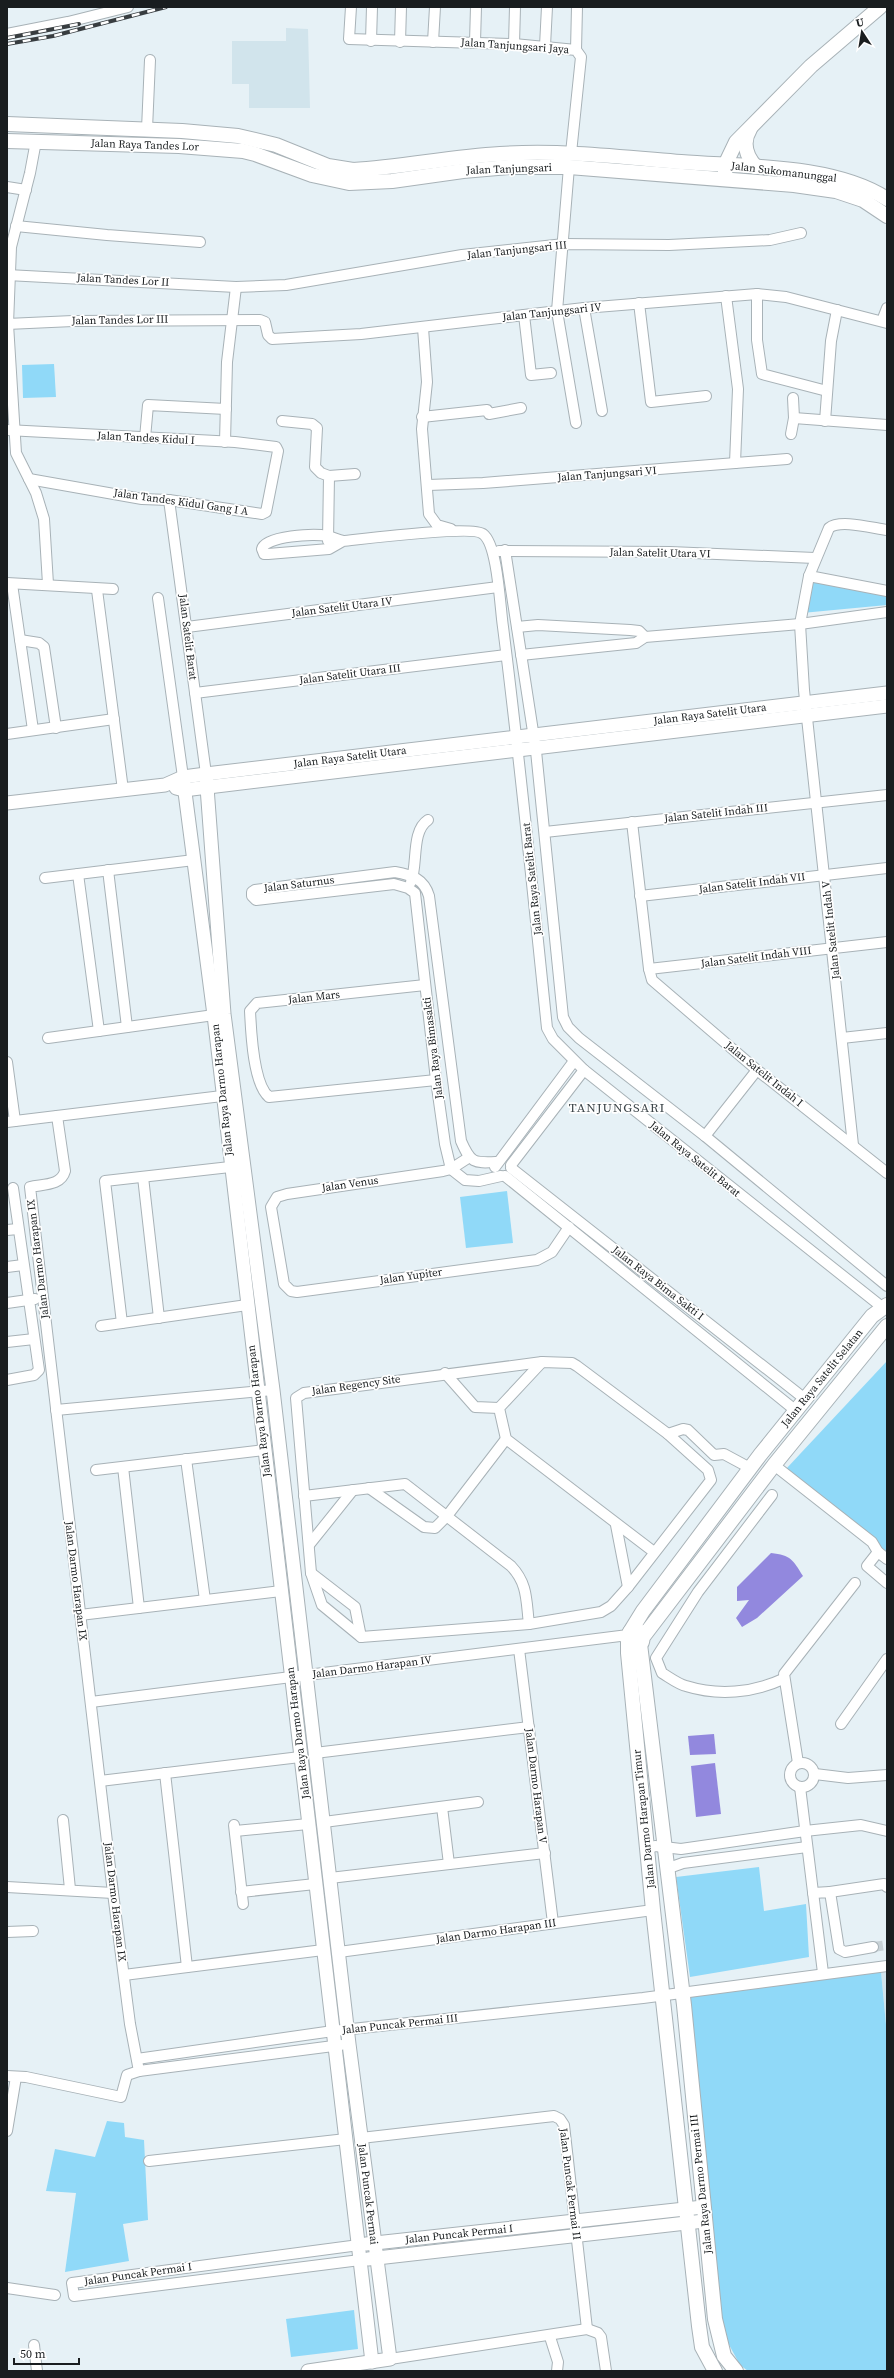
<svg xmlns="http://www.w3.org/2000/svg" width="894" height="2378" viewBox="0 0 894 2378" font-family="'Source Serif 4',serif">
<rect width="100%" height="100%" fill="#e6f1f6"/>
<g fill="#d1e4ec">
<polygon points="286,28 308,29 310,108 249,108 249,84 232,84 232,41 286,41"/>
<polygon points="887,1971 887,2035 881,1972"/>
</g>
<g fill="#90d9f8">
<polygon points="54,364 56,397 23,398 22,365"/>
<polygon points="810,580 887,594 887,605 802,613"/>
<polygon points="507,1191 513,1243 466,1248 460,1197"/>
<polygon points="887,1361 887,1552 786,1469"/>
<polygon points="759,1867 764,1911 806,1904 809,1957 690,1977 676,1877"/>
<polygon points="881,1972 887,2035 887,2371 748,2371 740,2365 720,2328 688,1993"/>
<polygon points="107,2121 124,2123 125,2137 144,2140 148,2220 123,2224 129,2261 65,2272 76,2193 46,2191 55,2149 95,2157"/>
<polygon points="354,2310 358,2349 291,2357 286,2319"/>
</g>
<g fill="#9288de">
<path d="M771 1553C791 1555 793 1560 803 1576L757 1618 742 1627 736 1618 749 1600 737 1601V1587Z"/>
<polygon points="714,1734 716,1754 690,1755 688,1736"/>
<polygon points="715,1763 721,1814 696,1817 691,1766"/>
</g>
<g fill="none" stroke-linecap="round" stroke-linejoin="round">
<polyline stroke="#c7d1d6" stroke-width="10" stroke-dasharray="10 5" stroke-linecap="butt" points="873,1947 887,1945"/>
<g stroke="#a8b2b7" stroke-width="12">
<g id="minor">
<polyline points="351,7 349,39 514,44 576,50 581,57 571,153"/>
<polyline points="7,34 68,22 128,7"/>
<polyline points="371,41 372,7"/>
<polyline points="400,42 401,7"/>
<polyline points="433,42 435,7"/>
<polyline points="475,42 476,7"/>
<polyline points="514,44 515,7"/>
<polyline points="545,46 547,7"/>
<polyline points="576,50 577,7"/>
<polyline points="147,129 150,60"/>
<polyline points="36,141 30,173 11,247 8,324 16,453 36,493 44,519 48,584"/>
<polyline points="569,167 557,311 576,423"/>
<polyline points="7,187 26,190"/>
<polyline points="16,226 107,235 200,242"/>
<polyline points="7,275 236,287 286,285 462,255 564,244 669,245 770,240 801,233"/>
<polyline points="757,294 757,340 762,374 827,391"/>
<polyline points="726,296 738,389 735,463"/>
<polyline points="639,303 651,402 706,396"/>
<polyline points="584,308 602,411"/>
<polyline points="524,315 531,375 551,373"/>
<polyline points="882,321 887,308"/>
<polyline points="7,324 73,321 260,320 265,322 268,335 272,339 361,334 584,308 757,294 786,297 887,323"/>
<polyline points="423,328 427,382 422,429 429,514 437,525 451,529"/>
<polyline points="422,417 487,410 489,414 521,408"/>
<polyline points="794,418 887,425"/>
<polyline points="282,421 312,424 317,428 315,467 321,473 329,476 328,541"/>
<polyline points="825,421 831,341 837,310"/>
<polyline points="7,430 235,442 276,447 278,451 266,512 262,514 169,500 142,499 29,479"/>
<polyline points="791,434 794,418 793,398"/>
<polyline points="145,438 148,405 226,409"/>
<polyline points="225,442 227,362 236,287"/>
<polyline points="329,476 355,474"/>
<polyline points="428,485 483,483 787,459"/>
<polyline points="169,500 206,774"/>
<path d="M343 541C338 540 332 537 327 536 315 533 265 536 262 549L264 554H268L329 549 343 541C363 539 473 525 483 534 498 545 500 608 503 627 520 760 533 894 547 1028L553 1039 584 1070 882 1307"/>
<polyline points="505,550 536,751 563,1017 568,1027 579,1038 705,1136 887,1286"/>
<polyline points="499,551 670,552 815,558"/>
<polyline points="809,576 887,591"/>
<polyline points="7,583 113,589"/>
<polyline points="12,584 33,730"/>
<polyline points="97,590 123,790"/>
<polyline points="158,598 183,777"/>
<polyline points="187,627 498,587"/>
<polyline points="517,627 538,625 630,630 639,631 645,637"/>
<polyline points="20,640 39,643 44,647 56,728"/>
<polyline points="521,655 636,643 645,637 800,624 887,612"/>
<polyline points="195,693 506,655"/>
<polyline points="7,734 114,719"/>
<polyline points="632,822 649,969 652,980 757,1070 887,1173"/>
<polyline points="545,832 887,795"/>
<polyline points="108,870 127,1027"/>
<polyline points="78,874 99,1031"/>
<polyline points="45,878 194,860"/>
<path d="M411 882C418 864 411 831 428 820"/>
<polyline points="640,896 887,868"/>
<polyline points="649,969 887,942"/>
<path d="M425 985 257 1003 250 1011C251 1031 253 1084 269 1097L436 1080"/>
<polyline points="48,1038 214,1015"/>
<polyline points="842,1038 887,1033"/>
<polyline points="7,1062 15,1121"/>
<path d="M57 1116 65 1171C61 1186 43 1184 30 1187L113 1893 130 2024 139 2071"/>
<polyline points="7,1122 222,1096"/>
<polyline points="705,1136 757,1070"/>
<path d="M853 1145 804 690 800 624 809 576 829 528C840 519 872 528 887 530"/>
<polyline points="468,1158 451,1169 443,1171 287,1194 277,1197 271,1207 284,1284 291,1291 297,1292 537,1260 552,1252 569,1227"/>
<path d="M498 1162C474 1163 471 1164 461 1141L429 896C424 879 412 875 395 872L255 890 252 892V896L256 900 394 884 408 888 415 893 436 1080 445 1144 451 1169 465 1180 479 1181 501 1176"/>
<polyline points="511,1165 584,1070"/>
<polyline points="495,1167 574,1061"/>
<polyline points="511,1168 805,1399"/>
<polyline points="505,1176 795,1410"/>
<polyline points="143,1177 159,1318"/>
<polyline points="7,1230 18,1229"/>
<polyline points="7,1267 23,1265"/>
<polyline points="7,1303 35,1299"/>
<polyline points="122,1323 105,1181 230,1167"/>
<polyline points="101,1326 247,1305"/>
<polyline points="7,1342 34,1339"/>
<polygon points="542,1362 572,1363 577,1366 668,1434 708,1470 711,1480 628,1587 611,1606 601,1612 529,1624 361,1637 322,1605 311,1573 296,1398 304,1393"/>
<polyline points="542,1362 499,1408 506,1439 654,1552"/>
<polyline points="445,1373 475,1407 499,1408"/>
<polyline points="7,1380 34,1375 39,1370 13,1188"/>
<polyline points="56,1410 273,1390"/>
<polyline points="668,1434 683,1429 688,1430 714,1455 724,1454 750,1468"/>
<polyline points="186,1459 205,1600"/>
<polyline points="774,1465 872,1542 878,1552 887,1559"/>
<polyline points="123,1467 139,1608"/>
<polyline points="96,1470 264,1450"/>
<polyline points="369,1488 424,1527 435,1528 447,1516 506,1439"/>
<path d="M772 1495 698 1592 656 1658 662 1673C669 1677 678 1684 686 1686 718 1696 753 1693 783 1679"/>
<path d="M304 1496 405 1484 511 1566C528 1584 526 1600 529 1624"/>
<polyline points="616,1525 628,1587"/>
<polyline points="309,1545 353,1490"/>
<polyline points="878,1552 867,1566 887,1583"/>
<polyline points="311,1573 355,1607 361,1637"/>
<polyline points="80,1615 281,1591"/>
<polyline points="519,1649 553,1923"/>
<polyline points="91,1702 628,1635"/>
<polyline points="841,1724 887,1659"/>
<polyline points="315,1753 529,1727"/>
<circle cx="802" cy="1775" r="12"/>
<polyline points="798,1763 784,1674 855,1583"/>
<polyline points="165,1773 187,1967"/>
<polyline points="815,1774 848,1778 887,1775"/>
<polyline points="100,1781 300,1757"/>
<polyline points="800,1787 823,1973"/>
<polyline points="442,1807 449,1864"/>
<polyline points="63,1820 70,1889"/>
<polyline points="324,1822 478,1802"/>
<polyline points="234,1825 243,1904"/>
<polyline points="235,1831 308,1824"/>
<polyline points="647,1849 655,1846 681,1849 805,1831 861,1825 887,1831"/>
<polyline points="666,1869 683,1863 807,1847"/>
<polyline points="330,1878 545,1853"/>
<polyline points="7,1887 113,1893"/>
<polyline points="241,1892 315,1884"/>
<polyline points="830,1892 884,1884 887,1887"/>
<polyline points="813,1893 830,1892 839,1949 845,1952 873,1947"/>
<polyline points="7,1932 33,1931"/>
<polyline points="339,1952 653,1910"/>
<polyline points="124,1975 323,1950"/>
<polyline points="137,2059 333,2031 643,1998 887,1966"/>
<polyline points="7,2076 26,2077 121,2097 127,2075 139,2071 341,2045"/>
<polyline points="7,2131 16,2077"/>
<polyline points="361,2138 554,2116 560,2119 564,2125 587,2329"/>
<polyline points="149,2161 346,2139"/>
<polyline points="359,2245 72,2283 74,2296 360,2260"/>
<polyline points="7,2288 55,2295"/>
<polyline points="550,2337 558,2362 557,2371"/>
<polyline points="34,2345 37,2371"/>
<polyline points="390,2359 587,2329 598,2333 601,2337 606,2371"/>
</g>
</g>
<g stroke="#a8b2b7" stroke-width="15">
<g id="tertiary">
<polyline points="206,774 224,1014 273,1390 349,2044 390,2359 308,2371"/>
<polyline points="183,777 214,1015 372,2362"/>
<polyline points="176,788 184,790 208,787 887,706"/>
<polyline points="7,803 165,785 183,777 206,774 887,693"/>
<polyline points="366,2244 703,2207"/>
<polyline points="368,2259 704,2221"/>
</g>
</g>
<g stroke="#a8b2b7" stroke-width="16">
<g id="secondary">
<path d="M7 124 182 131 238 136 276 145 328 166 353 170C402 167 451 157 500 154 560 150 621 157 681 162 743 167 834 164 887 199"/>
<path d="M750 129C742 142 746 156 756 167"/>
<polyline points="7,141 179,146 243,151 255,154 312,175 349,183 392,181 463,171 509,167 569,167 794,185 836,191 863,200 887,216"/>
<polyline points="725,174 725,165 736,142 811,66 880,7"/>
<polyline points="630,1632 643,1611 760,1455 872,1316 887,1305"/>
<polyline points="643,1637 641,1632 634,1630 630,1632 627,1638 633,1645 642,1642 643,1637 774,1465 887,1326"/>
<polyline points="628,1642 628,1653 653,1910 699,2326 702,2347 715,2371"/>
<polyline points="640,1644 684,2005 715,2319 724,2356 736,2371"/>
</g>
</g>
<use href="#minor" stroke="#fff" stroke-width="10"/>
<use href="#tertiary" stroke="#fff" stroke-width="13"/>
<use href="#secondary" stroke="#fff" stroke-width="14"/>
<g stroke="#383d40" stroke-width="4">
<g id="rail">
<polyline points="7,38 79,24"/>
<polyline points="7,44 53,36 166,7"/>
</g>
</g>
<use href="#rail" stroke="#fff" stroke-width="2.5" stroke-dasharray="8" stroke-linecap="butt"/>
</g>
<g text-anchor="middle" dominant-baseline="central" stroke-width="3.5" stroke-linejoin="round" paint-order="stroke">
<g font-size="11" fill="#191d1f" stroke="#fff">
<text transform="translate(515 46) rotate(4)">Jalan Tanjungsari Jaya</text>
<text transform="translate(145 145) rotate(2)">Jalan Raya Tandes Lor</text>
<text transform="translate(509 169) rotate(-2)">Jalan Tanjungsari</text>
<text transform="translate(784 172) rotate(7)">Jalan Sukomanunggal</text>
<text transform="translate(517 250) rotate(-6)">Jalan Tanjungsari III</text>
<text transform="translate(123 280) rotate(3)">Jalan Tandes Lor II</text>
<text transform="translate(552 312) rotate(-6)">Jalan Tanjungsari IV</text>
<text transform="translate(120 320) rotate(-1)">Jalan Tandes Lor III</text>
<text transform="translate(146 438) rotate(3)">Jalan Tandes Kidul I</text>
<text transform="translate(607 474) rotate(-4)">Jalan Tanjungsari VI</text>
<text transform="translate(181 502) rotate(8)">Jalan Tandes Kidul Gang I A</text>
<text transform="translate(660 553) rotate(1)">Jalan Satelit Utara VI</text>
<text transform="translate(342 607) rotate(-7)">Jalan Satelit Utara IV</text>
<text transform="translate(188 637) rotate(83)">Jalan Satelit Barat</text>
<text transform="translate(350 674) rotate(-7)">Jalan Satelit Utara III</text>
<text transform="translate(710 714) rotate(-7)">Jalan Raya Satelit Utara</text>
<text transform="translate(350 757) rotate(-7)">Jalan Raya Satelit Utara</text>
<text transform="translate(716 813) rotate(-6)">Jalan Satelit Indah III</text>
<text transform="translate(532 879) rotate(-96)">Jalan Raya Satelit Barat</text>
<text transform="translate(752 883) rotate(-7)">Jalan Satelit Indah VII</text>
<text transform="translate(299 884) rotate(-7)">Jalan Saturnus</text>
<text transform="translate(831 930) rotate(-96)">Jalan Satelit Indah V</text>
<text transform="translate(756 957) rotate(-7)">Jalan Satelit Indah VIII</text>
<text transform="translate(314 997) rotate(-6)">Jalan Mars</text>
<text transform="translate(433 1048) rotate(-97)">Jalan Raya Bimasakti</text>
<text transform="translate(764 1074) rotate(39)">Jalan Satelit Indah I</text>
<text transform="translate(222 1090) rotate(-96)">Jalan Raya Darmo Harapan</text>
<text transform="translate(695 1159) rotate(39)">Jalan Raya Satelit Barat</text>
<text transform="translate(350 1184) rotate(-8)">Jalan Venus</text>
<text transform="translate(38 1259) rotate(-97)">Jalan Darmo Harapan IX</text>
<text transform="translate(411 1276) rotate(-8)">Jalan Yupiter</text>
<text transform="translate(658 1283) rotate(38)">Jalan Raya Bima Sakti I</text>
<text transform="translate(822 1378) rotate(-51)">Jalan Raya Satelit Selatan</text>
<text transform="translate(356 1385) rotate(-8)">Jalan Regency Site</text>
<text transform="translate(259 1411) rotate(-97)">Jalan Raya Darmo Harapan</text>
<text transform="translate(76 1581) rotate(83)">Jalan Darmo Harapan IX</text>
<text transform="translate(372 1667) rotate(-7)">Jalan Darmo Harapan IV</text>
<text transform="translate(298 1733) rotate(-97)">Jalan Raya Darmo Harapan</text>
<text transform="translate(536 1786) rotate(83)">Jalan Darmo Harapan V</text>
<text transform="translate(644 1819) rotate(-96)">Jalan Darmo Harapan Timur</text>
<text transform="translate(115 1902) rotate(83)">Jalan Darmo Harapan IX</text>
<text transform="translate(496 1931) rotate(-8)">Jalan Darmo Harapan III</text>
<text transform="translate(400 2024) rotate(-6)">Jalan Puncak Permai III</text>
<text transform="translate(570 2184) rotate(83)">Jalan Puncak Permai II</text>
<text transform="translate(701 2184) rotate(-96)">Jalan Raya Darmo Permai III</text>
<text transform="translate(368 2194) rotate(83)">Jalan Puncak Permai</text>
<text transform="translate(459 2234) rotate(-6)">Jalan Puncak Permai I</text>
<text transform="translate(138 2274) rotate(-8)">Jalan Puncak Permai I</text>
</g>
<g font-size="13" letter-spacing="1" fill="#3c4549" stroke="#fff">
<text x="617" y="1107">TANJUNGSARI</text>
</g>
</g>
<rect width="894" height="2378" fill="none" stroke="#191d1f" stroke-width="16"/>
<g transform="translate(862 32) rotate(348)" stroke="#ffffff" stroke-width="3" paint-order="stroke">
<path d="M0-3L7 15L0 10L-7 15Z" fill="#191d1f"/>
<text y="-6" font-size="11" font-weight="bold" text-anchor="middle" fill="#191d1f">U</text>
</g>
<path d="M14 2358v6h65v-6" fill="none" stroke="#191d1f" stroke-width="2"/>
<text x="20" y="2358" font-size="12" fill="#191d1f" stroke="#ffffff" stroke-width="3" paint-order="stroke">50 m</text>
</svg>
